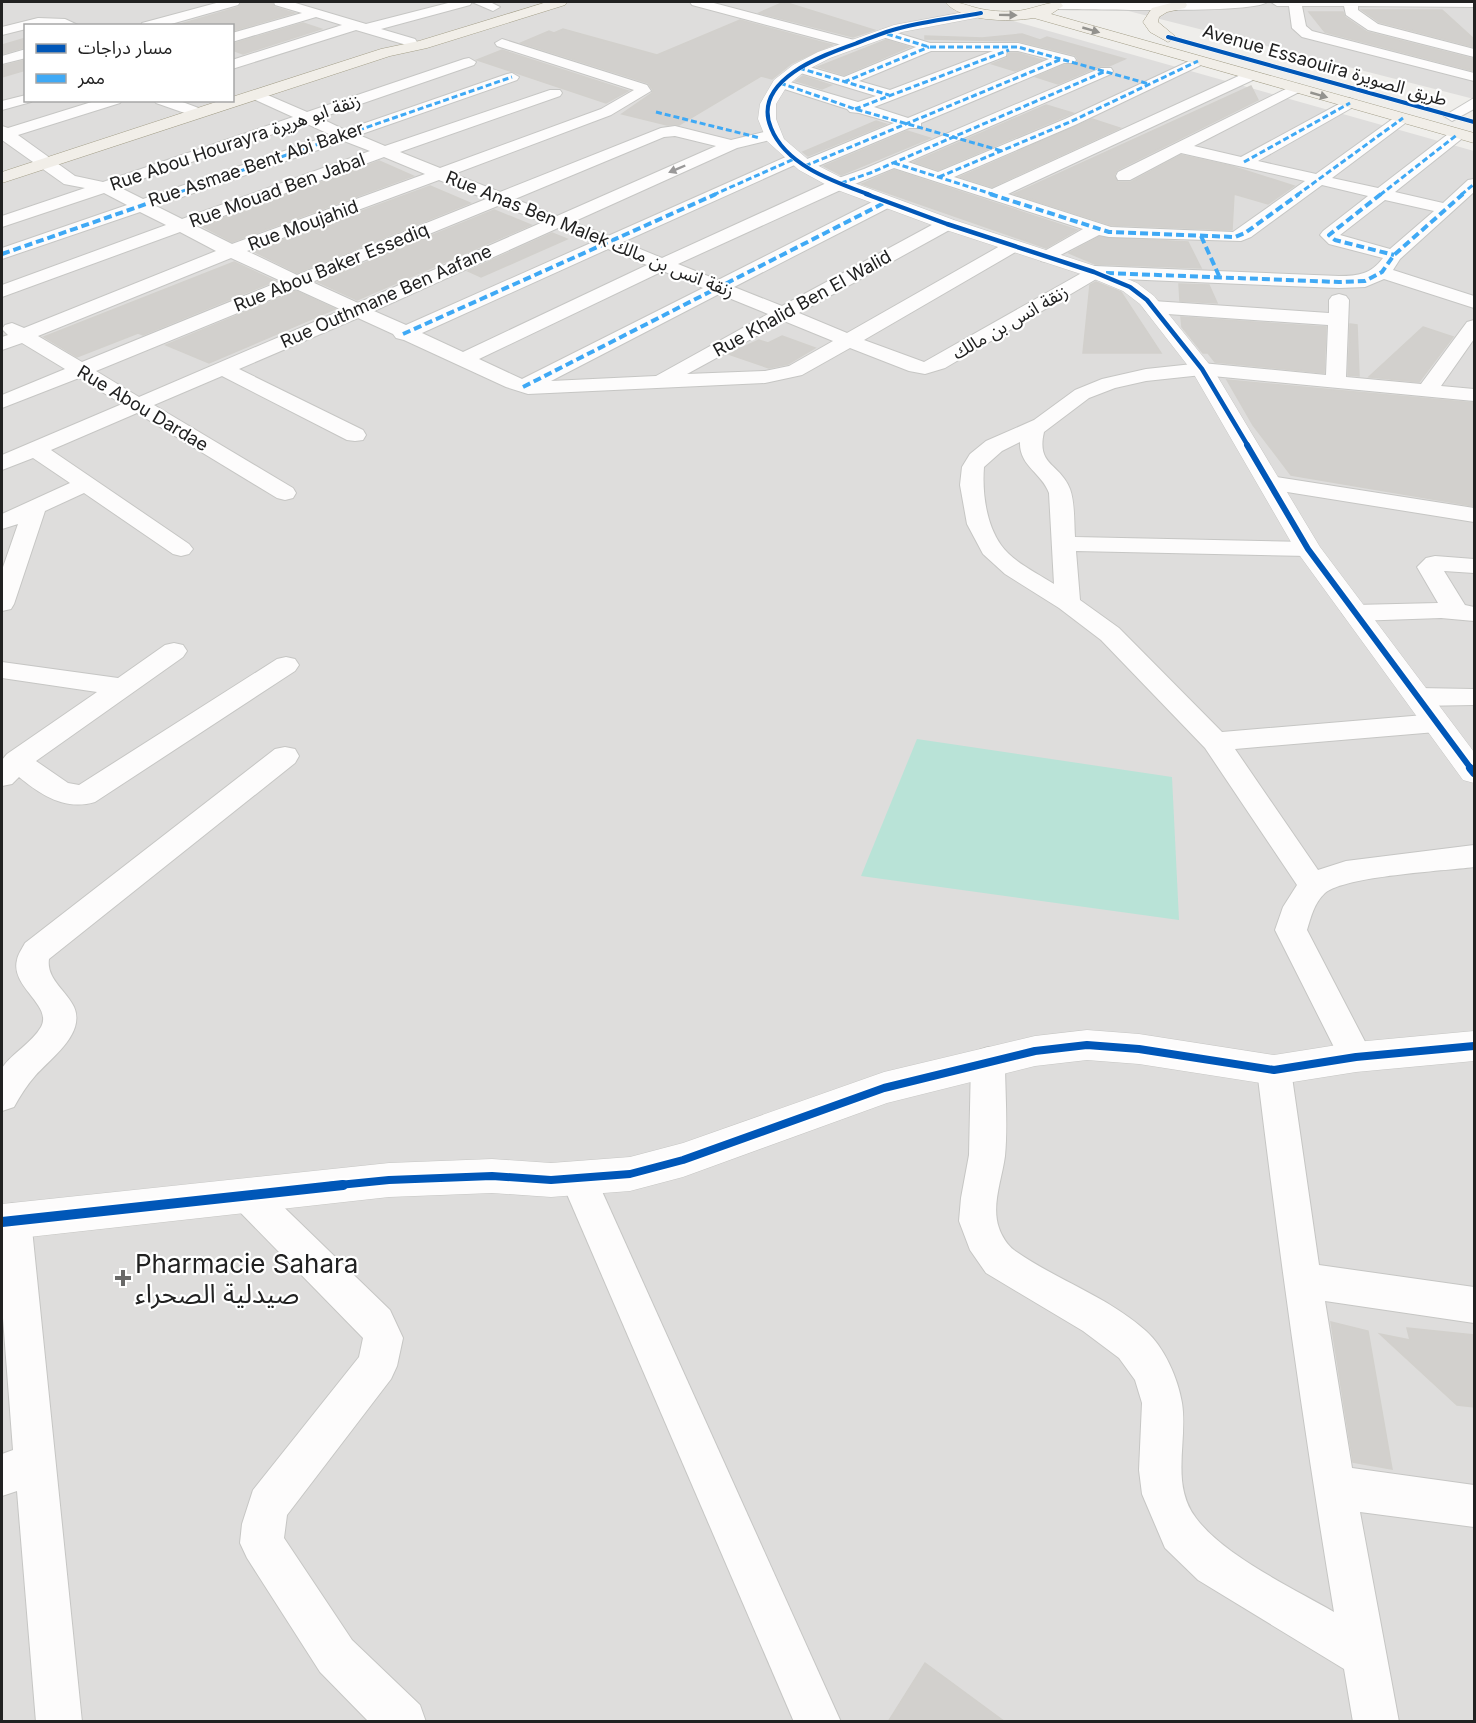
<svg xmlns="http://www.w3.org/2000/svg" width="1476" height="1723" viewBox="0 0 1476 1723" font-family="Inter,'Noto Sans Arabic',sans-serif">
<rect width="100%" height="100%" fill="#efeeeb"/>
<g fill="#dedddc" fill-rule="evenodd">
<path d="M2 2H946L1474 151V1721H2ZM26 26H232V100H26Z"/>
<polygon points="1093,2 1474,2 1474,99"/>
</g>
<polygon fill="#b9e3d7" points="917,739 1172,777 1179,920 861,876"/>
<g fill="#d2d0cd" stroke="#d2d0cc" stroke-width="1.5">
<polygon points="242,2 272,2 274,7 294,13 232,31 232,26 174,26 239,7"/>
<polygon points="784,2 874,30 853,37 759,13"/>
<polygon points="1362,10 1442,10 1474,39 1474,47 1379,22"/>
<polygon points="1309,12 1343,12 1345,17 1367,32 1474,59 1474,71 1325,32"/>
<polygon points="740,20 832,45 792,63 772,79 761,76 679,125 667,125 622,114 652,93 653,90 648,83 521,43 549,31 554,33 563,29 657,55"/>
<polygon points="303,23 321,29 243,54 232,50 232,44"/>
<polygon points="1022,34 1040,40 1047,37 1125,59 1109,66 1100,66 1058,84 1036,77 1064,65 1076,64 1078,59 1075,55 1018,41 925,39 925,36 982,38"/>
<polygon points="26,38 26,47 2,54 2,45"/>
<polygon points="886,40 909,47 844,75 818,67"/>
<polygon points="502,50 628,91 606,103 477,60"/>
<polygon points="1009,53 1018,53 1042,60 1015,71 992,64 1007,58"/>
<polygon points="26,60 26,70 2,77 2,66"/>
<polygon points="803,76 831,85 822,89 796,81"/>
<polygon points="1251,86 1258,100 1117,170 1114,175 1118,182 1131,182 1181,155 1231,166 1294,186 1268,204 1234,194 1232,230 1111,225 1014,194"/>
<polygon points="1046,105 1073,113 938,170 914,162"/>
<polygon points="1092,119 1120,128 992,187 960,177"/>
<polygon points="876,121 886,124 808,156 803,152"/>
<polygon points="907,131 930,138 841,175 824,166"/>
<polygon points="379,161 413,176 232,242 202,226"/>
<polygon points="894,170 1077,230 1046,248 862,184"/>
<polygon points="430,186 470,203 297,273 253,251"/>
<polygon points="494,210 531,225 357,300 318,282"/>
<polygon points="552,233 567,239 481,277 468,271"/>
<polygon points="1099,237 1188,242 1201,268 1095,264 1069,253"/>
<polygon points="234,262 275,281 143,335 138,333 77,357 44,337"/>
<polygon points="1096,282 1121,292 1161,353 1083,353 1090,285"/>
<polygon points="1179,284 1209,285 1217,303 1180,301"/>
<polygon points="296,291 335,309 209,363 166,345"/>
<polygon points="1181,317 1326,327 1324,373 1215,362 1208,353 1203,353 1182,327"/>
<polygon points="1350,324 1357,325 1359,376 1348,375"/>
<polygon points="1423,327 1453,337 1419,382 1369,377"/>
<polygon points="782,336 815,348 788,364 769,368 728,354 759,340 768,343"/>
<polygon points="1227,380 1474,403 1474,506 1291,475 1253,425"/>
<polygon points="1331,1322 1368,1331 1392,1469 1353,1462"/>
<polygon points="1407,1328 1474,1335 1474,1407 1457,1405 1380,1334 1410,1340"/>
<polygon points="925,1663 1005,1722 888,1722"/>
</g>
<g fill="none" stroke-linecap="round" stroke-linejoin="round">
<g stroke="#c6c6c4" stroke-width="2">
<g id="minor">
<polygon points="220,2 240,2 238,5 164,26 141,26 142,23"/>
<polygon points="274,2 292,2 366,24 452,2 490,2 500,7 493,11 472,2 470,5 381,29 415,39 417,42 410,46 356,30 232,69 232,60 342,25 316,17 232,42 232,33 302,13 275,5"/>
<polygon points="690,2 710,2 858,41 860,44 853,48 692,5"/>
<path d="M1052 2H1267C1254 14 1086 9 1057 9L1050 5Z"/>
<polygon points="1271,2 1474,2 1474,7 1358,6 1358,10 1378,24 1474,49 1474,57 1368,30 1346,15 1344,6 1302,6 1306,26 1312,31 1474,73 1474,81 1302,37 1292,28 1289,6 1277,6"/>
<polygon points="38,18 65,19 80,26 26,26 26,29 2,35 2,27"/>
<path d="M884 29 930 43H1018L1074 57 1076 60 1074 63H1064L921 123V128H909L811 169H799L797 166 799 163 623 242 662 258 833 180 864 169 1101 68H1111L1113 71 1111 74 908 162 938 172 1065 119 1198 57 1205 61 1203 64 1075 125 954 177 992 189 1245 73H1255L1257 76 1255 79 1008 194 1111 227 1233 232 1305 181 1181 153 1130 180H1118L1116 176 1118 172 1296 84 1301 85 1303 88 1301 91 1194 146 1241 157 1350 98 1358 103 1355 106 1258 161 1316 174 1398 115H1408L1411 118 1408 121 1332 178 1378 188 1452 131H1464L1466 134 1464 137 1395 192 1443 203 1468 180 1474 179V192L1400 259 1393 270 1474 296V308L1384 279 1365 287 1339 288 1098 278 945 368 925 374 909 371 850 348 802 375 765 383 528 394 506 387 404 340 396 338 393 334 358 318 239 369 363 430 366 435 363 440 355 441 347 440 222 376 154 405 293 488 296 493 293 498 285 500 277 498 137 413 51 450 189 544 193 549 189 554 181 556 173 554 84 493 45 511 14 604 11 609 2 611V570L18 524 2 529V514L70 483 33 458 2 470V455L122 404 79 378 2 408V395L65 369 22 343 2 350V337L8 335 2 329 5 325 12 323 24 328 216 251 180 232 2 297V285L166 225 140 212 2 259V248L127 205 104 193 2 227V216L85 188 64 184 2 140V126L8 128 98 100H122L120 103 18 135 75 176 103 182 293 117 251 98 248 95 251 92 256 90 307 112 464 59 469 58 476 62 474 65 320 118 345 130 507 74 512 73 519 77 517 80 359 135 385 146 550 90H560L562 93 560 96 400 152 440 168 601 109 634 90 497 46 495 43 502 39 647 85 651 91 611 115 454 174 500 192 661 128 675 126 731 140 772 130 780 135 778 138 737 148 573 222 608 236 788 156H800L802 159 800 162 894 123 859 113 850 112 847 109 775 86 773 83 780 79 858 102 876 96 794 71 792 68 799 64 844 77 916 47 879 36 877 33ZM931 51H993L890 90 859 81ZM1007 51H1018L1049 59 908 118 874 107 1006 56ZM305 123 331 135 143 199 119 187ZM675 136 716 146 557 216 515 199 664 137ZM344 141 370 151 182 219 156 206ZM384 157 425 174 232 244 196 226ZM894 168 1083 229 1041 253 1038 257 1041 261 1047 262 1099 235 1109 237 1241 241 1251 237 1322 185 1368 196 1323 231 1320 235 1329 244 1383 258C1371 274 1359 276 1339 276L1094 266 924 362 864 340 1019 250 1022 246 1019 242H1007L847 333 799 313 953 228 956 224 953 220H941L782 306 734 287 892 206 895 202 892 198H880L718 280 678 264 845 188ZM439 180 486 199 297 275 247 251ZM1385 200 1434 211 1390 249 1340 235ZM500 205 543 222 358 303 312 282ZM558 228 593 242 406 325 374 311ZM608 249 647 265 463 352 422 333ZM231 258 281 281 82 362 38 336ZM663 271 703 288 522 379 479 359ZM296 289 342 310 139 397 96 371ZM719 294 768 314 656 376 551 381ZM784 321 833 341 789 366 765 371 687 374Z"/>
<polygon points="26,49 26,58 2,64 2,56"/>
<polygon points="26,95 26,100 33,100 31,102 2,110 2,101"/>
<polygon points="1474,98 1474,109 1452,121 1444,116"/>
<polygon points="154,100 177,100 204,110 207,113 199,118 156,103"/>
<path d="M1339 294 1346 296 1349 300 1346 377 1421 384 1467 322 1474 320V339L1441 386 1474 389V401L1202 375 1146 381 1115 388 1089 398 1044 432C1036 466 1060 463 1070 489 1075 503 1074 522 1075 537L1308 542 1316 544 1320 549 1316 554 1308 556 1076 551 1080 600 1119 628 1222 732 1436 714 1446 717 1450 723 1446 729 1436 732 1235 749 1318 870 1346 861 1474 845V867C1443 871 1346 876 1325 893 1314 903 1311 917 1307 930L1373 1057 1368 1067 1356 1071 1344 1067 1275 930 1283 907 1297 885 1205 748 1101 640 1059 608 1005 574 983 554 967 524 960 485 962 467 970 454 986 441 1034 420 1075 390 1102 379 1146 369 1202 363 1326 375 1328 325 1153 313 1146 311 1143 307 1146 303 1153 301 1329 313V300L1332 296ZM1020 442C1019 466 1042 473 1049 493L1054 584C1037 573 1013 562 1001 545 986 524 982 492 984 467L1002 451Z"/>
<polygon points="1270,476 1474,508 1474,522 1262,488 1259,483 1262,478"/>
<polygon points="1435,556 1474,559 1474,573 1444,571 1465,605 1474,607 1474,621 1441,618 1355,621 1346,618 1342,613 1346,608 1355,605 1438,603 1417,567 1426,558"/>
<path d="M174 643 183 645 187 651 183 657 36 761 68 783 79 785 277 659 286 657 295 659 299 665 295 671 95 802C65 811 41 795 19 777L12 784 2 786V760L7 754 97 692 2 678V662L118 678 165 645Z"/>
<polygon points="1417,688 1474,689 1474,705 1417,706 1408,703 1404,697 1408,691"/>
<path d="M285 747 295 749 299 756 295 763 49 959C46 979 66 990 74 1007 86 1034 50 1059 35 1076 27 1085 20 1096 14 1107L2 1111V1068C12 1053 32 1043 41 1027 53 1005 10 987 17 960 18 954 22 949 25 943L275 749Z"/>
<path d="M988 1047 1000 1051 1005 1061C1005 1092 1008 1125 1005 1156 1002 1179 991 1206 999 1228 1001 1235 1008 1246 1014 1250 1056 1280 1107 1296 1146 1331 1164 1347 1178 1378 1182 1403 1188 1441 1170 1484 1196 1518 1224 1556 1293 1588 1334 1612 1304 1432 1279 1251 1257 1070L1262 1060 1274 1056 1286 1060 1291 1070 1319 1265 1474 1287V1323L1325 1301 1352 1468 1474 1485V1527L1360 1512 1399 1722H1353L1344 1669 1198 1580 1165 1548 1142 1494 1139 1470 1142 1403 1135 1380 1119 1358 1083 1331 986 1273 970 1250 959 1221 961 1198 969 1155 971 1061 976 1051Z"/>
<polygon points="578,1162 591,1167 596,1178 841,1722 794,1722 560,1178 565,1167"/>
<polygon points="249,1181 262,1186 390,1310 403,1338 397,1366 391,1379 287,1515 284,1538 352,1640 420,1705 426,1722 369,1722 320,1672 247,1558 240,1543 242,1524 253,1490 359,1357 363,1338 236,1208 231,1197 236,1186"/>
<polygon points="13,1203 26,1207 31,1219 82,1722 36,1722 17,1491 2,1496 2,1454 13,1450 2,1305 2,1207"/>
</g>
</g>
<g stroke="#c6c6c4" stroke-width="1">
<g id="tertiary">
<polygon points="981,9 988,13 986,16 902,32 830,58 805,71 787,86 776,104 776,119 784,139 811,162 846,180 954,220 1101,268 1137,283 1154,296 1213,369 1320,547 1474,752 1474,783 1463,780 1295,549 1192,371 1140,304 1123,291 1087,276 940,228 832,188 799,170 767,141 758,119 760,104 774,80 793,65 818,52 894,25"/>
<polygon points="1087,1030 1139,1034 1274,1055 1356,1042 1474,1031 1474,1061 1356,1072 1274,1085 1139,1064 1087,1060 1035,1066 887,1103 683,1177 630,1191 551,1197 492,1193 389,1197 2,1240 2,1204 389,1163 492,1159 551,1163 630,1157 683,1143 884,1072 1035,1036"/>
</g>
</g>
<g stroke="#a49f89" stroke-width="1">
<g id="primary">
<polygon points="547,2 567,2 565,5 427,48 390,56 2,183 2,172 222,100 232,100 232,97 381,49 419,41"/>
<path d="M945 2C957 1 965 5 977 8 989 11 1002 12 1015 11 1029 11 1051 0 1061 3L1063 6 1051 14 1474 133V143L1034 18C1009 22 962 22 945 2Z"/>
<polygon points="1175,2 1185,2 1187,5 1185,8 1167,12 1159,17 1158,22 1176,37 1168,42 1150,32 1143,22 1152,8"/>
</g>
</g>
<use href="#minor" fill="#fdfcfc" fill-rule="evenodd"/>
<use href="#tertiary" fill="#fdfcfc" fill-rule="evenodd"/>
<use href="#primary" fill="#f1eee8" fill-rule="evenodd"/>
<g stroke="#3fa9f5" stroke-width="3" stroke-dasharray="6 3" stroke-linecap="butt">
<polyline points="887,34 929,47 1018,47 1149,84"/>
<polyline points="799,68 889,95"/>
<polyline points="844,82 929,47"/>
<polyline points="780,83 855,109 1002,151"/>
<polyline points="855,109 1009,50"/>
<polyline points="656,112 760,138"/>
<polyline points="1244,162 1350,103"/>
<polyline points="894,163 995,195"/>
<polyline points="805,166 1062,59"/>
<polyline points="939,177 1070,122 1198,61"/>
<polyline points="841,183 870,173 1106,71"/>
<polyline points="171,195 512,77"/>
<polyline points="713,195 794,159"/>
<polyline points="1297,195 1403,118"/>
<polyline points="1380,195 1458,134"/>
<polyline points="1461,195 1474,184"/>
</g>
<g stroke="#3fa9f5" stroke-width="4" stroke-dasharray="8 4" stroke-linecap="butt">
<polyline points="990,194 1109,232 1235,237 1245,233 1299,194"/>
<polyline points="1381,194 1329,235 1335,240 1394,255"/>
<polyline points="1201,236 1220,278"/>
<polyline points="2,254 175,194"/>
<polyline points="1106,273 1339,282 1365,281 1382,272 1394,255 1463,194"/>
<polyline points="403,334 716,194"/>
<polyline points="523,387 886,202"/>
</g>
<g stroke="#fff" stroke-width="5">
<g id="cycleway-far4">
<polyline points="1168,37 1474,122"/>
<path d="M870 195C835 182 786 166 771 128 751 80 823 55 857 43 871 38 886 31 900 28 927 21 954 18 981 13"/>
</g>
</g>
<g stroke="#fff" stroke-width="7">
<polyline id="cycleway-far3" points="866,194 947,224 1094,272 1130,287 1147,300 1202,369 1248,446"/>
</g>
<g stroke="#fff" stroke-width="9">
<polyline id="cycleway-far2" points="1247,445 1308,549 1472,770"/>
</g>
<g stroke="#fff" stroke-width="12">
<g id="cycleway-far1">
<polyline points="1470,768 1474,773"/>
<polyline points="329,1186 389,1180 492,1176 551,1180 630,1174 683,1160 884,1088 1035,1051 1087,1045 1139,1049 1274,1070 1356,1057 1474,1046"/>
</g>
</g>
<g stroke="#fff" stroke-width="14">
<polyline id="cycleway" points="2,1222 343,1185"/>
</g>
<use href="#cycleway-far4" stroke="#0057b8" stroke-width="4"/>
<use href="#cycleway-far3" stroke="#0057b8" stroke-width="4.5"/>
<use href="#cycleway-far2" stroke="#0057b8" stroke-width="6"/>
<use href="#cycleway-far1" stroke="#0057b8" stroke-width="8"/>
<use href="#cycleway" stroke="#0057b8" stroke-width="10"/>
</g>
<defs><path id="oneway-solid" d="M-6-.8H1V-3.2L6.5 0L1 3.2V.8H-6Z" transform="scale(1.5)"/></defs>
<g fill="#93928e">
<use href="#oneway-solid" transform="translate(1008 15) rotate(1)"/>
<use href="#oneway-solid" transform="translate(1091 30) rotate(16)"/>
<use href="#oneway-solid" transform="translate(1319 95) rotate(16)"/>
</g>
<use fill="#9a9999" href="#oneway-solid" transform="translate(677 169) rotate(157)"/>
<path fill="#696968" stroke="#fff" stroke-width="2" d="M120 1269h6v6h6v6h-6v6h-6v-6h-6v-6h6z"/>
<g text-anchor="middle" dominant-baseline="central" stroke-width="4.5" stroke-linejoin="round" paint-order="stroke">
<g font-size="18" fill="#212121" stroke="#fff">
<text transform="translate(1325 65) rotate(16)">Avenue Essaouira طريق الصويرة</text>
<text transform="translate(235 142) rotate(-19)">Rue Abou Hourayra زنقة ابو هريرة</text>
<text transform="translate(256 164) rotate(-19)">Rue Asmae Bent Abi Baker</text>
<text transform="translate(277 190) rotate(-20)">Rue Mouad Ben Jabal</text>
<text transform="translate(303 225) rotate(-20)">Rue Moujahid</text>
<text transform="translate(590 234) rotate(22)">Rue Anas Ben Malek زنقة انس بن مالك</text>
<text transform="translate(331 267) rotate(-22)">Rue Abou Baker Essediq</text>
<text transform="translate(386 296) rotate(-24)">Rue Outhmane Ben Aafane</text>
<text transform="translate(802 303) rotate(-29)">Rue Khalid Ben El Walid</text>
<text transform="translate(1010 322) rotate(-30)">زنقة انس بن مالك</text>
<text transform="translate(143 408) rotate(31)">Rue Abou Dardae</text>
</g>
<g font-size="26" fill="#212121" stroke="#fff" text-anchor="start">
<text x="135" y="1263">Pharmacie Sahara<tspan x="135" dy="30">صيدلية الصحراء</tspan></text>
</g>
</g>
<rect width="1476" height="1723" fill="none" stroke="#212121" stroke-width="6"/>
<rect x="24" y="24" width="210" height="78" fill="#ffffff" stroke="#a6a6a6" stroke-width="1.5"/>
<rect x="36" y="44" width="30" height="9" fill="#0057b8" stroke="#a6a6a6" stroke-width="1.5"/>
<text x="78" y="54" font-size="18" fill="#212121">مسار دراجات</text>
<rect x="36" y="74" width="30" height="9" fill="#3fa9f5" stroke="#a6a6a6" stroke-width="1.5"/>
<text x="78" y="84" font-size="18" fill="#212121">ممر</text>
</svg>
